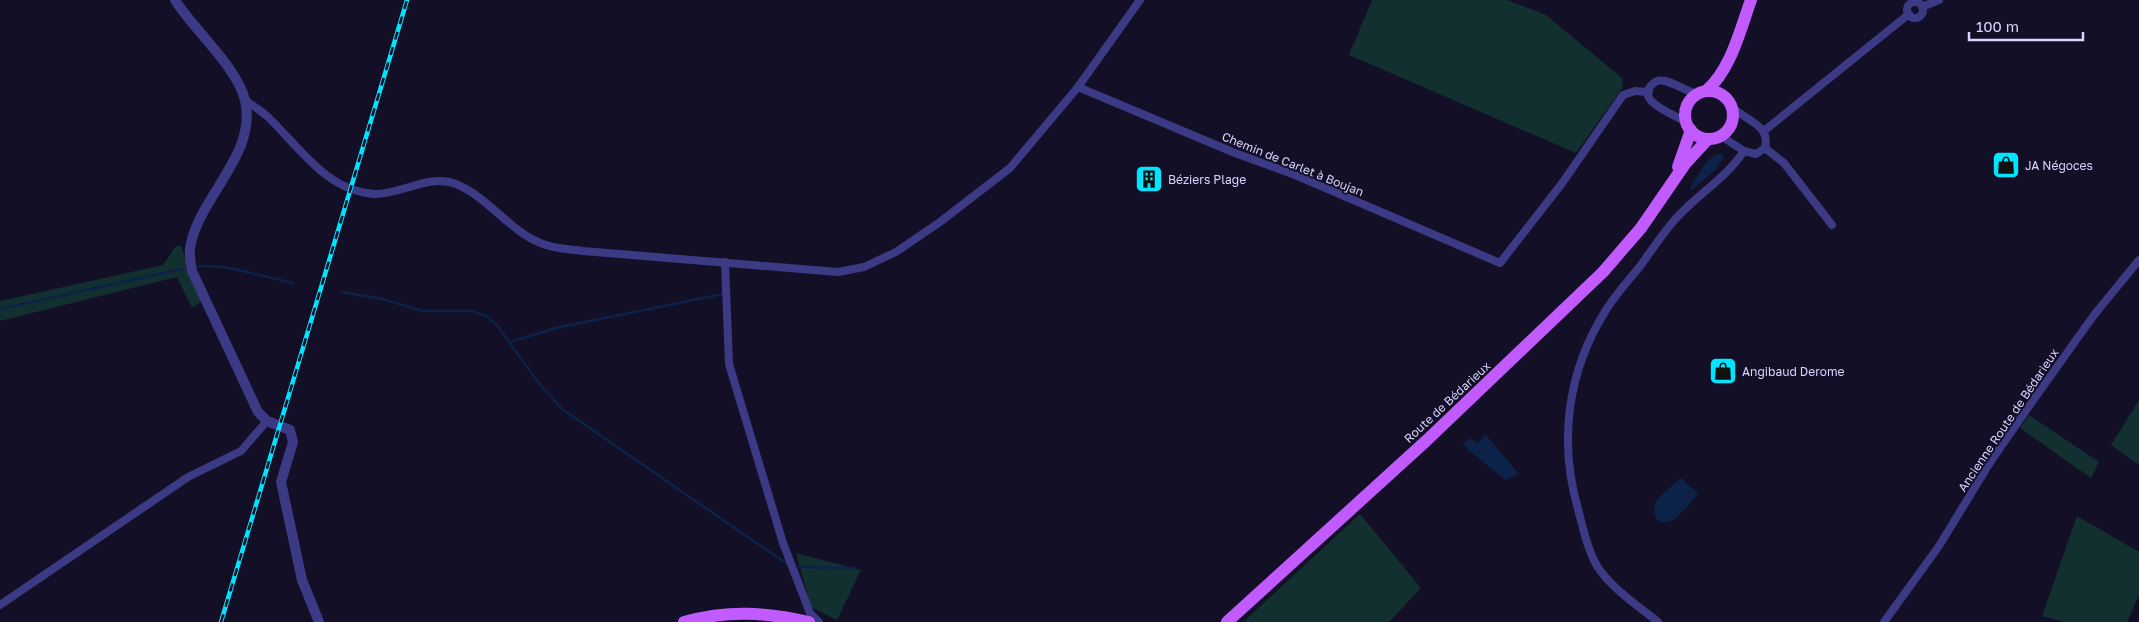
<svg xmlns="http://www.w3.org/2000/svg" width="2139" height="622" viewBox="0 0 2139 622" font-family="'Golos Text',sans-serif">
<rect width="100%" height="100%" fill="#130f26"/>
<g fill="#12302f">
<polygon points="1372,0 1507,0 1546,15 1622,78 1623,87 1576,153 1349,55"/>
<polygon points="176,246 181,246 201,302 192,308 177,277 0,321 0,301 163,265"/>
<polygon points="2139,400 2139,465 2111,445"/>
<polygon points="2029,415 2099,462 2091,478 2020,428"/>
<polygon points="1360,514 1421,588 1389,622 1243,622"/>
<polygon points="2077,516 2139,552 2139,595 2127,622 2064,622 2042,616"/>
<polygon points="796,553 861,570 837,620 811,607"/>
</g>
<g fill="#0c2248">
<path d="M1722 153 1724 158 1714 171 1692 190 1690 188C1697 177 1708 154 1722 153Z"/>
<polygon points="1485,435 1486,435 1519,474 1505,480 1463,445 1469,438 1478,443"/>
<path d="M1681 478 1698 493 1697 495C1690 503 1678 520 1668 522 1654 525 1651 509 1657 500 1663 492 1673 485 1681 478Z"/>
</g>
<g fill="none" stroke-linecap="round" stroke-linejoin="round">
<g stroke="#0c2248" stroke-width="2.5">
<polyline points="199,266 225,267 293,283"/>
<polyline points="342,292 382,299 423,311 472,311 486,316 497,325 538,382 562,409 787,564"/>
<polyline points="0,309 182,269"/>
<polyline points="510,342 556,328 723,294"/>
<polyline points="799,567 854,568"/>
</g>
<g stroke="#3d3a85" stroke-width="8">
<circle cx="1915" cy="10" r="8"/>
<polyline points="1922,7 1939,0"/>
<polyline points="1078,87 1235,153 1295,175 1500,263 1563,182 1623,95 1635,91 1649,92"/>
<path d="M245 100C253 106 262 111 269 118 300 148 327 191 374 194 401 195 429 173 456 184 490 198 511 234 546 245 557 249 571 249 583 251L838 272 864 267 896 252 940 222 1010 168 1078 87 1140 0"/>
<path d="M1686 122C1676 115 1631 100 1654 83 1657 80 1661 80 1665 81 1677 84 1686 91 1697 94"/>
<polyline points="1764,131 1909,14"/>
<path d="M1721 136 1744 151 1756 154 1765 148C1771 124 1745 121 1731 106"/>
<polyline points="1765,148 1784,163 1832,225"/>
<polyline points="725,262 729,364 783,543 810,613 819,622"/>
<polyline points="0,605 188,477 241,451 267,421"/>
<path d="M1658 622C1637 605 1612 589 1597 566 1587 548 1583 528 1578 509 1558 440 1568 370 1606 310 1616 294 1629 280 1641 265 1651 251 1661 236 1672 223 1694 196 1725 180 1744 151"/>
<polyline points="1884,622 1939,546 1991,461 2034,399 2094,315 2139,260"/>
</g>
<path stroke="#3d3a85" stroke-width="10" d="M175 0C194 30 237 67 245 100 258 155 198 197 190 248 189 255 191 263 192 271L258 412 267 421 290 430 293 442 281 482 302 580 319 622"/>
<g stroke="#c25bff" stroke-width="12">
<path d="M1706 91C1731 70 1740 30 1751 0"/>
<circle cx="1709" cy="115" r="24"/>
<polyline points="1678,167 1691,130"/>
<path d="M684 622C728 610 765 612 809 622"/>
<polyline points="1227,622 1426,441 1603,272 1641,228 1685,164 1708,139"/>
</g>
<g stroke="#00e5ff" stroke-width="4.5">
<polyline id="rail" points="221,622 407,0"/>
</g>
<use href="#rail" stroke="#130f26" stroke-width="2.5" stroke-dasharray="8" stroke-linecap="butt"/>
</g>
<defs>
<g id="shop-square" transform="scale(1.4375)"><rect x="-9" y="-9" width="18" height="18" rx="4" fill="#00e5ff" stroke="#130f26"/><path d="M-5-2.5h2.3a2.7 3.5 0 0 1 5.4 0H5L5.5 6h-11ZM-1.5-2.5h3a1.5 2.3 0 0 0-3 0Z" fill="#111"/></g>
<g id="building-square" transform="scale(1.4375)"><rect x="-9" y="-9" width="18" height="18" rx="4" fill="#00e5ff" stroke="#130f26"/><path d="M-4-6H4V6H1V3H-1V6H-4ZM-2.5-4.3h1.7v1.8h-1.7ZM.8-4.3h1.7v1.8H.8ZM-2.5-1h1.7V.8h-1.7ZM.8-1h1.7V.8H.8Z" fill="#111"/></g>
</defs>
<g fill-rule="evenodd">
<use href="#shop-square" x="2006" y="165"/>
<use href="#building-square" x="1149" y="179"/>
<use href="#shop-square" x="1723" y="371"/>
</g>
<g text-anchor="middle" dominant-baseline="central" stroke-width="4" stroke-linejoin="round" paint-order="stroke">
<g font-size="12" fill="#d9d4ff" stroke="#130f26">
<text transform="translate(1293 164) rotate(22)">Chemin de Carlet à Boujan</text>
<text transform="translate(1447 402) rotate(-43)">Route de Bédarieux</text>
<text transform="translate(2008 420) rotate(-56)">Ancienne Route de Bédarieux</text>
</g>
<g font-size="12" fill="#d9d4ff" stroke="#130f26" text-anchor="start">
<text x="2025" y="165">JA Négoces</text>
<text x="1168" y="179">Béziers Plage</text>
<text x="1742" y="371">Angibaud Derome</text>
</g>
</g>
<path d="M1969 32v8h114v-8" fill="none" stroke="#d9d4ff" stroke-width="2.5"/>
<text x="1976" y="32" font-size="15" fill="#d9d4ff" stroke="#130f26" stroke-width="4" paint-order="stroke">100 m</text>
</svg>
